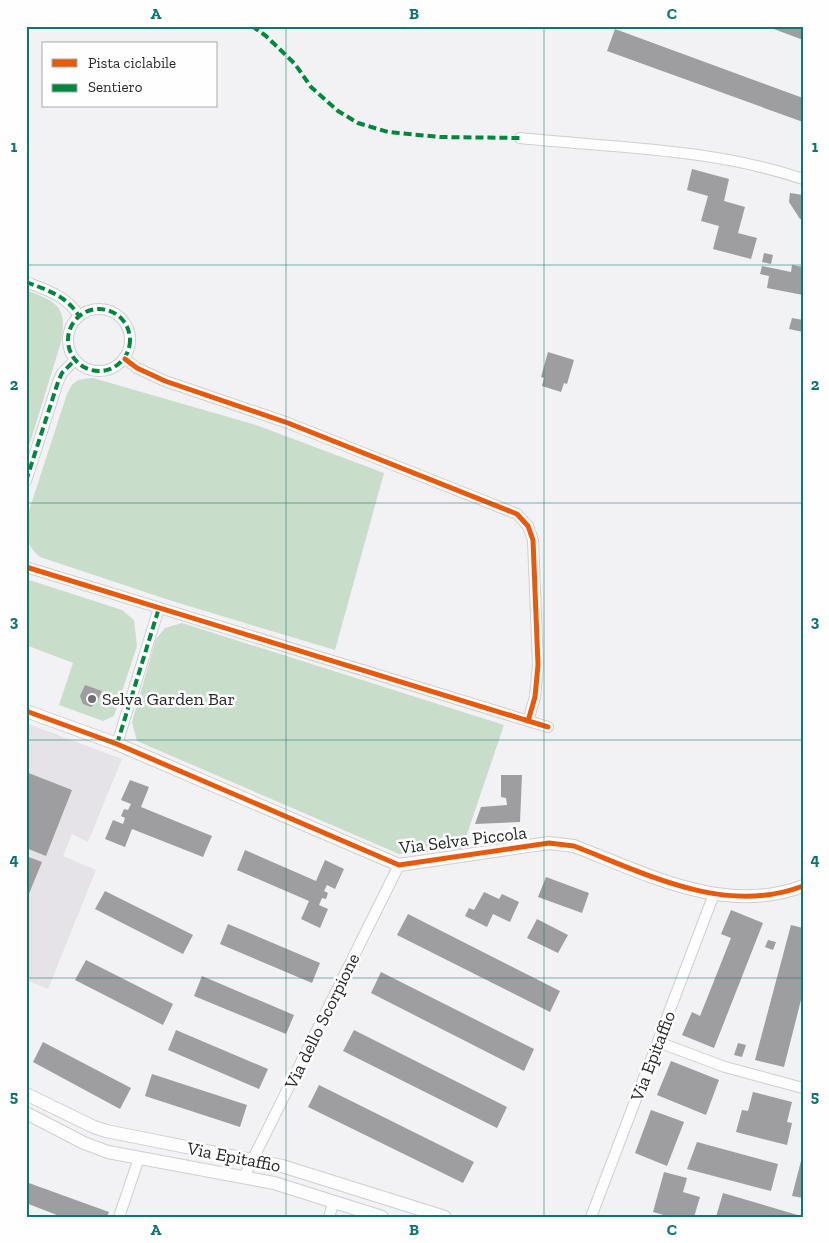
<svg xmlns="http://www.w3.org/2000/svg" width="829" height="1243" viewBox="0 0 829 1243" font-family="'Zilla Slab',serif">
<rect width="100%" height="100%" fill="#f2f1f3"/>
<polygon fill="#e5e2e8" points="26,723 122,759 88,842 72,834 63,856 96,870 48,989 26,980"/>
<g fill="#c8ddca">
<path d="M26 290C57 302 68 306 61 342L26 456Z"/>
<path d="M93 378 256 425 384 473 335 650 172 601 40 557C26 545 26 537 26 520L66 397C72 381 76 379 93 378Z"/>
<polygon points="26,579 122,610 134,620 137,646 114,716 103,721 59,705 73,663 26,645"/>
<polygon points="182,623 504,725 462,849 399,854 137,741 132,722 156,639 165,628"/>
</g>
<g fill="#9e9d9f">
<polygon points="766,26 803,26 803,40"/>
<polygon points="615,29 803,98 803,122 607,51"/>
<polygon points="692,169 729,179 724,201 745,207 738,233 757,238 751,259 713,249 719,226 701,221 708,196 687,190"/>
<polygon points="790,193 803,195 803,219 800,219 789,202"/>
<polygon points="764,253 773,255 771,264 762,262"/>
<polygon points="792,265 803,267 803,295 767,288 769,276 760,274 762,266 791,272"/>
<polygon points="792,318 803,320 803,332 789,329"/>
<polygon points="548,352 574,360 567,384 564,383 561,392 542,386 544,378 541,377"/>
<polygon points="85,685 102,691 97,702 91,707 83,704 80,696"/>
<polygon points="26,772 72,790 46,856 26,848 26,815 29,808 26,807"/>
<polygon points="501,775 522,775 520,822 475,824 481,807 507,805 506,798 501,797"/>
<polygon points="130,780 149,787 141,807 212,836 203,857 132,829 125,847 105,839 113,820 123,824 125,818 121,816 124,809 128,810 131,804 121,800"/>
<polygon points="245,850 316,881 325,860 344,869 335,889 327,885 324,891 328,893 326,899 322,898 319,905 328,909 320,928 301,919 309,901 237,870"/>
<polygon points="26,856 42,862 26,901"/>
<polygon points="546,877 589,893 582,913 538,897"/>
<polygon points="105,891 193,935 183,954 95,909"/>
<polygon points="484,892 499,899 502,894 519,902 510,922 493,914 487,927 465,916 469,908 474,910"/>
<polygon points="731,910 763,923 714,1048 682,1035 692,1012 700,1016 731,938 721,934"/>
<polygon points="408,914 560,991 550,1012 397,935"/>
<polygon points="537,919 568,935 558,953 527,938"/>
<polygon points="228,924 320,963 312,983 220,944"/>
<polygon points="791,925 803,928 803,992 784,1067 755,1060"/>
<polygon points="768,940 776,942 773,950 765,947"/>
<polygon points="86,960 173,1004 163,1025 75,980"/>
<polygon points="381,972 534,1049 524,1071 371,993"/>
<polygon points="202,976 294,1015 286,1034 194,996"/>
<polygon points="176,1030 268,1069 259,1089 168,1050"/>
<polygon points="354,1030 507,1107 497,1128 343,1051"/>
<polygon points="43,1042 131,1088 120,1109 33,1062"/>
<polygon points="738,1043 746,1045 742,1057 734,1055"/>
<polygon points="671,1061 719,1080 706,1115 657,1095"/>
<polygon points="152,1074 247,1105 240,1127 145,1096"/>
<polygon points="319,1085 474,1162 463,1183 308,1107"/>
<polygon points="753,1092 792,1102 787,1122 792,1123 787,1145 736,1132 742,1110 748,1111"/>
<polygon points="651,1110 684,1122 667,1166 635,1153"/>
<polygon points="697,1142 778,1164 771,1191 687,1169"/>
<polygon points="802,1157 803,1157 803,1198 792,1196"/>
<polygon points="664,1172 687,1178 683,1192 700,1197 694,1217 671,1217 653,1212"/>
<polygon points="26,1182 109,1212 107,1217 62,1217 26,1203"/>
<polygon points="723,1193 801,1216 801,1217 716,1217"/>
</g>
<g fill="none" stroke-linecap="round" stroke-linejoin="round">
<g stroke="#cfced0" stroke-width="12">
<g id="minor">
<path d="M520 138C615 148 711 148 803 179"/>
<path d="M26 282C47 290 67 296 79 316"/>
<circle cx="99" cy="340" r="31"/>
<polyline points="125,359 137,368 165,381 288,423 517,514 528,526 533,540 538,665 535,697 528,721"/>
<polyline points="26,481 58,382 62,373 75,360"/>
<polyline points="26,567 548,727"/>
<polyline points="117,744 159,608"/>
<polyline points="658,1042 725,1067 803,1088"/>
<polyline points="244,1177 399,865"/>
<polyline points="119,1217 139,1158"/>
<polyline points="329,1217 334,1201"/>
<polyline points="591,1217 714,894"/>
</g>
</g>
<g stroke="#cfced0" stroke-width="14">
<g id="tertiary">
<path d="M26 711 117 744 399 865 549 843 574 846C647 874 725 916 803 886"/>
<polyline points="26,1094 94,1127 106,1131 282,1166 445,1217"/>
<polyline points="26,1113 84,1143 108,1152 274,1183 382,1217"/>
</g>
</g>
<use href="#minor" stroke="#fdfdfd" stroke-width="10"/>
<use href="#tertiary" stroke="#fdfdfd" stroke-width="12"/>
<g stroke="#00873e" stroke-width="4" stroke-dasharray="8 4" stroke-linecap="butt">
<polyline points="252,26 266,36 295,64 311,87 338,111 358,123 388,132 440,137 520,138"/>
<path d="M26 282C47 290 67 296 79 316"/>
<circle cx="99" cy="340" r="31"/>
<polyline points="26,481 58,382 62,373 75,360"/>
<polyline points="117,744 159,608"/>
</g>
<g stroke="#fefeff" stroke-width="8">
<g id="cycleway">
<polyline points="125,359 137,368 165,381 288,423 517,514 528,526 533,540 538,665 535,697 528,721"/>
<polyline points="26,567 548,727"/>
<path d="M26 711 117 744 399 865 549 843 574 846C647 874 725 916 803 886"/>
</g>
</g>
<use href="#cycleway" stroke="#e8590c" stroke-width="5"/>
</g>
<path fill="none" stroke="#0f766e" stroke-width="1" stroke-opacity="0.55" d="M286 26V1217M544 26V1217M26 265H803M26 503H803M26 740H803M26 978H803"/>
<circle fill="#6f6e70" stroke="#fefeff" stroke-width="2" cx="92" cy="699" r="5"/>
<g text-anchor="middle" dominant-baseline="central" stroke-width="5" stroke-linejoin="round" paint-order="stroke">
<g font-size="18" fill="#282829" stroke="#fefeff" text-anchor="start">
<text x="102" y="699">Selva Garden Bar</text>
</g>
<g font-size="18" fill="#282829" stroke="#fefeff">
<text transform="translate(463 840) rotate(-7)">Via Selva Piccola</text>
<text transform="translate(322 1021) rotate(-64)">Via dello Scorpione</text>
<text transform="translate(653 1056) rotate(-69)">Via Epitaffio</text>
<text transform="translate(234 1157) rotate(11)">Via Epitaffio</text>
</g>
</g>
<rect width="829" height="1243" fill="none" stroke="#fefeff" stroke-width="55"/>
<rect x="42" y="42" width="175" height="65" fill="#fefeff" stroke="#a8a8a9"/>
<rect x="52" y="59" width="25" height="8" fill="#e8590c" stroke="#a8a8a9"/>
<text x="88" y="68" font-size="15" fill="#282829">Pista ciclabile</text>
<rect x="52" y="84" width="25" height="8" fill="#00873e" stroke="#a8a8a9"/>
<text x="88" y="92" font-size="15" fill="#282829">Sentiero</text>
<rect x="28" y="28" width="774" height="1188" fill="none" stroke="#0f766e" stroke-width="2"/>
<g font-size="16" text-anchor="middle" font-weight="bold" fill="#0f766e">
<text x="156" y="19">A</text>
<text x="414" y="19">B</text>
<text x="672" y="19">C</text>
<text x="14" y="152">1</text>
<text x="815" y="152">1</text>
<text x="14" y="390">2</text>
<text x="815" y="390">2</text>
<text x="14" y="627">3</text>
<text x="815" y="627">3</text>
<text x="14" y="865">4</text>
<text x="815" y="865">4</text>
<text x="14" y="1102">5</text>
<text x="815" y="1102">5</text>
<text x="156" y="1235">A</text>
<text x="414" y="1235">B</text>
<text x="672" y="1235">C</text>
</g>
</svg>
